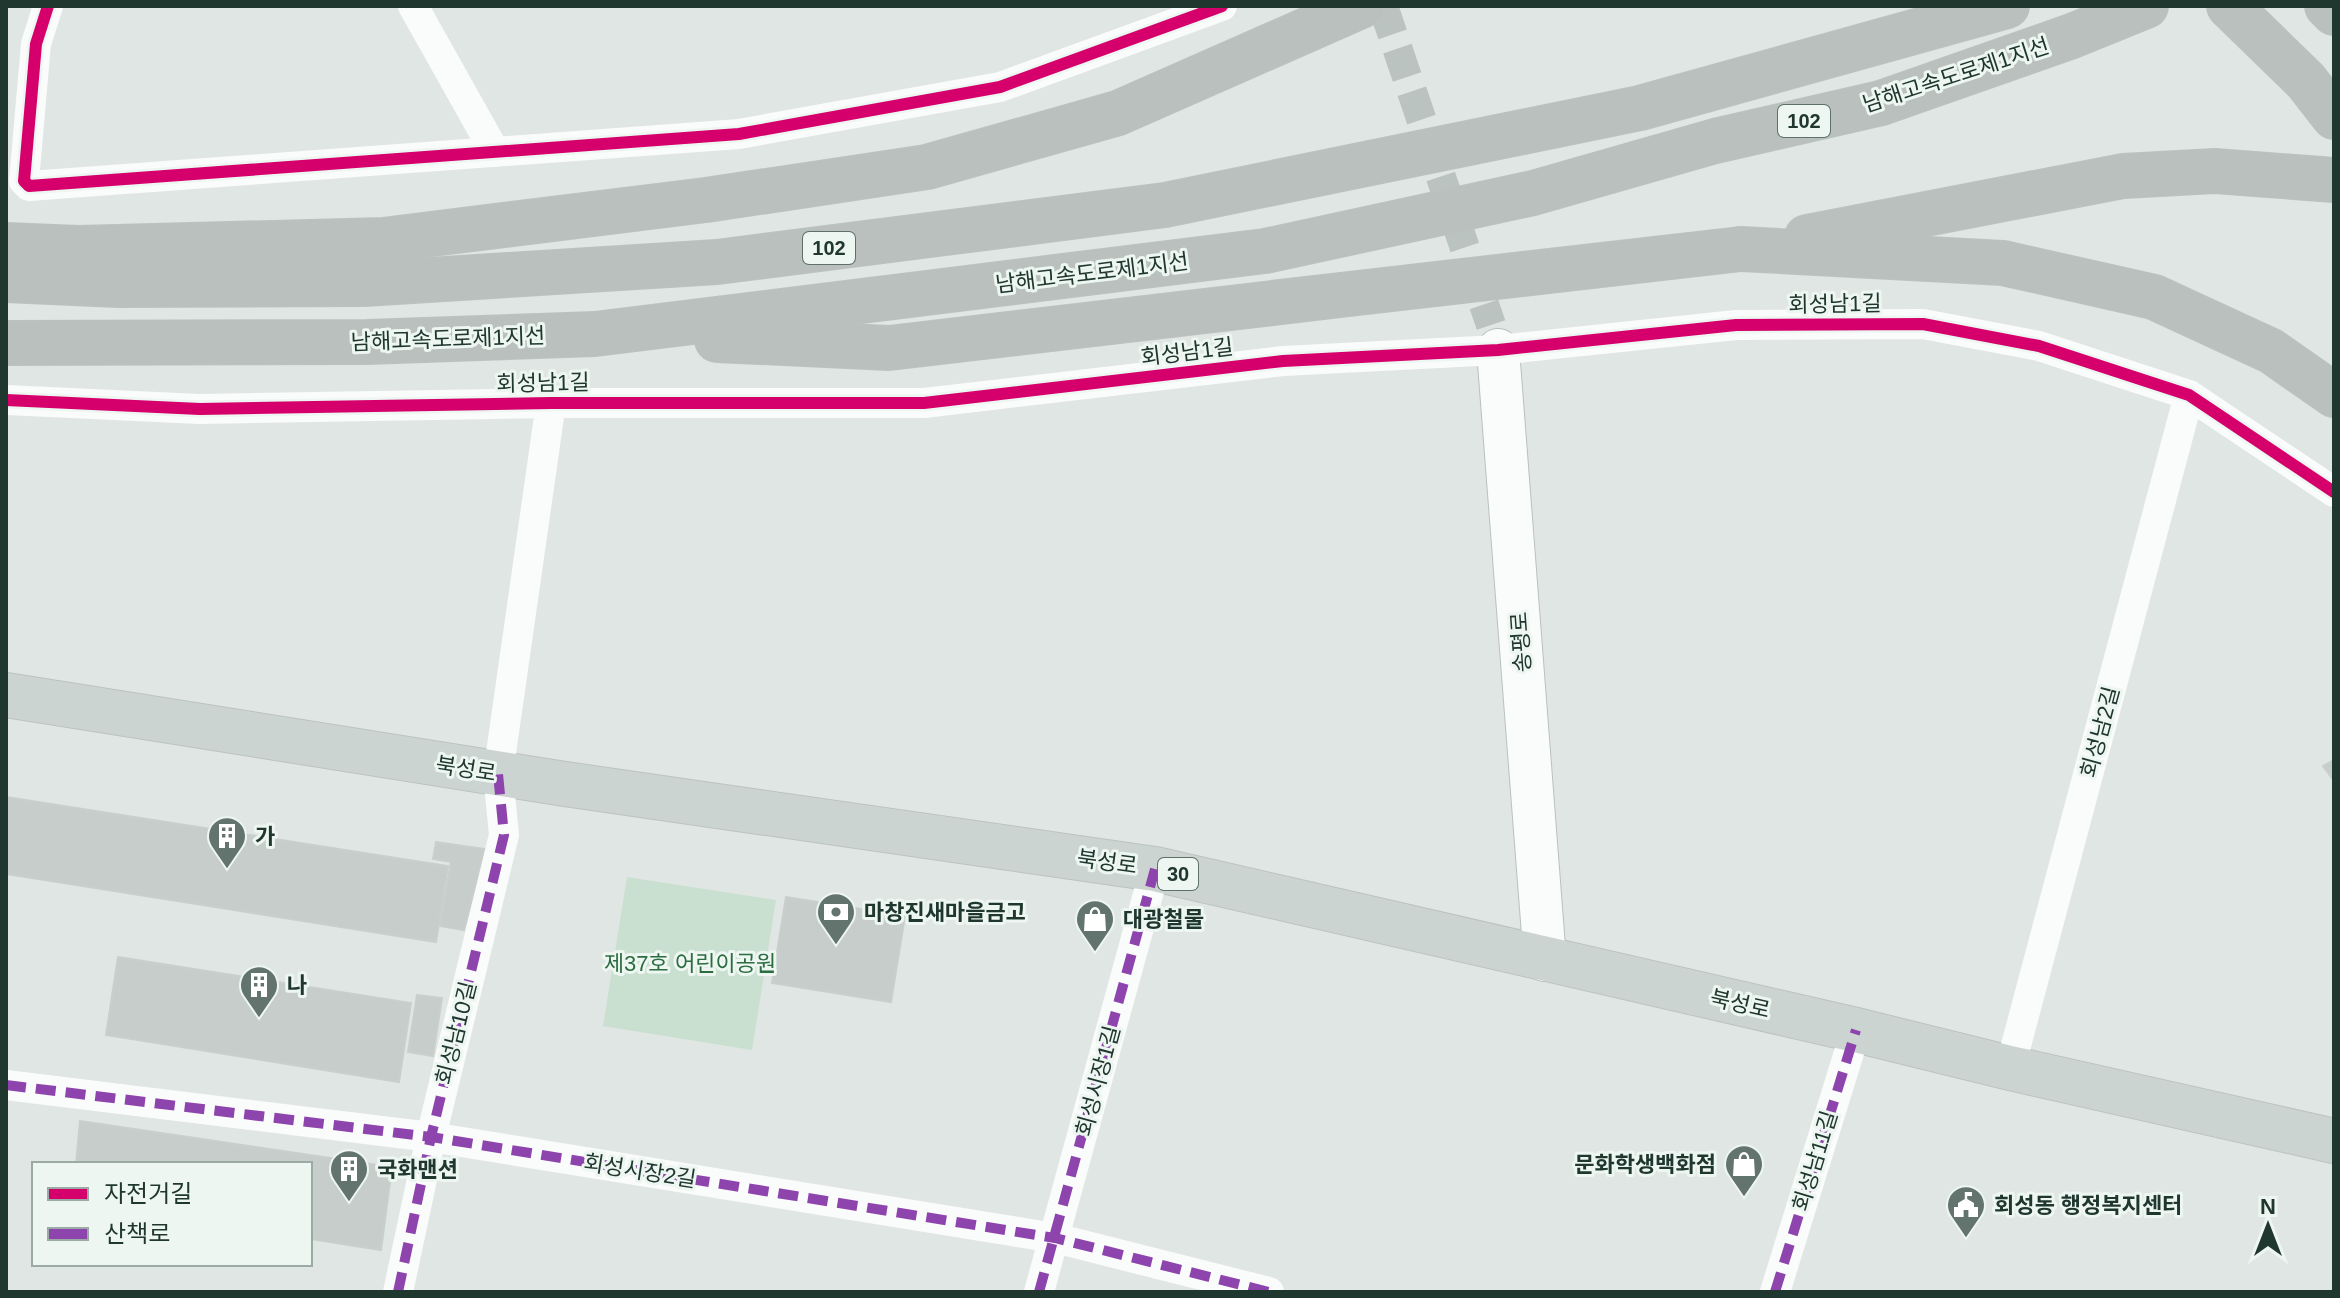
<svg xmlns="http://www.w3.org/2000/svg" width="2340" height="1298" viewBox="0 0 2340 1298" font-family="Helvetica,'Noto Sans KR',sans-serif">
<rect width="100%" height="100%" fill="#e0e6e3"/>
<polygon fill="#c9dfcf" points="627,877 776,900 752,1050 603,1026"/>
<g fill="#c7cdca" stroke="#c9cfcc" stroke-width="2">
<polygon points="2334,760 2334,781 2323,766"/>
<polygon points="6,797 448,866 436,942 6,874"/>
<polygon points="436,842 485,849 464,930 440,926 451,862 433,859"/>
<polygon points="786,897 905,916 891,1002 772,983"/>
<polygon points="118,957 411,1003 399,1082 106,1035"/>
<polygon points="417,995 442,998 433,1056 408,1052"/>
<polygon points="80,1121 392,1167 381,1250 310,1239 310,1164 76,1164"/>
</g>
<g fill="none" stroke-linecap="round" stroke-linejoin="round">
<polyline stroke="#bac3bf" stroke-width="30" stroke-dasharray="30 15" stroke-linecap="butt" points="1383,6 1491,325"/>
<g stroke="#b9c2be" stroke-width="44">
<polyline id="secondary" points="1498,350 1545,960"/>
</g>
<g stroke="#bbc3c0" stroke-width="46">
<polyline id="primary" points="6,695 565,784 1155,869 1856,1030 2010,1068 2334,1141"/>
</g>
<g stroke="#bbc3c0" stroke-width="46">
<g id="highway">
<polyline points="2229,6 2306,81 2334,117"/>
<polyline points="2327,6 2334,13"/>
<polyline points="1807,237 2123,176 2215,171 2334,180"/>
<polyline points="6,245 78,248 383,240 706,200 927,167 1118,113 1361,6"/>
<polyline points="1741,249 2003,263 2154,297 2271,351 2334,395"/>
<polyline points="6,280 118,285 364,284 717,262 1165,205 1640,108 2007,6"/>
<polyline points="717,340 889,348 1349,294"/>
<polyline points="6,343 367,342 595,334 1265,251 1533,193 1715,141 1881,103 2072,36 2146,6"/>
</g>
</g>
<g stroke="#fafbfb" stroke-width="30">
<polyline points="48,6 36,44 24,181 29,186 739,134 1000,87 1222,6"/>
<polyline points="413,6 495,152"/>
<polyline points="6,400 200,409 551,403 924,403 1283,361 1498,350 1736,325 1923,324 2039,346 2189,395 2334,492"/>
<polyline points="2010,1068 2189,395"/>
<polyline points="6,1085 431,1137 1055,1238 1269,1292"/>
<polyline points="398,1292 431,1137 504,835 498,774 551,403"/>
<polyline points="1039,1292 1155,869"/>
<polyline points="1775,1292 1856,1030"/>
</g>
<use href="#secondary" stroke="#fafbfb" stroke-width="42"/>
<use href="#primary" stroke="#ccd4d1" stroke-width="44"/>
<use href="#highway" stroke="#b9c0be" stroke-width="44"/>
<g stroke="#bbc3c0" stroke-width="46" stroke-linecap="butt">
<polyline id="highway-bridge" points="1349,294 1741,249"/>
</g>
<use href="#highway-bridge" stroke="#b9c0be" stroke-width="44"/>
<g stroke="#8e44ad" stroke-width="10" stroke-dasharray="20 10" stroke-linecap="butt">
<polyline points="6,1085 431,1137 1055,1238 1269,1292"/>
<polyline points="398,1292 431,1137 504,835 498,774"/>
<polyline points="1039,1292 1155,869"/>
<polyline points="1775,1292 1856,1030"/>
</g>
<g stroke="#edf6f1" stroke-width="17">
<g id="cycleway">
<polyline points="48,6 36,44 24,181 29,186 739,134 1000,87 1222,6"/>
<polyline points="6,400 200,409 551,403 924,403 1283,361 1498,350 1736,325 1923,324 2039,346 2189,395 2334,492"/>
</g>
</g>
<use href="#cycleway" stroke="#d6006c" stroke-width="12"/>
</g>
<defs>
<g id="building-pin" transform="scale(2)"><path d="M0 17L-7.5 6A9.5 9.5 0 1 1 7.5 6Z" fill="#63746f" stroke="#edf6f1"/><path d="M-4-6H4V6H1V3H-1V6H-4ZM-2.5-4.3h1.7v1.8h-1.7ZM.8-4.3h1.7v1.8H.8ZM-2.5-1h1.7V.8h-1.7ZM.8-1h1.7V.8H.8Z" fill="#fff"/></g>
<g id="bank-pin" transform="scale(2)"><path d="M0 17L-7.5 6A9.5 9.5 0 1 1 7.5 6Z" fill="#63746f" stroke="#edf6f1"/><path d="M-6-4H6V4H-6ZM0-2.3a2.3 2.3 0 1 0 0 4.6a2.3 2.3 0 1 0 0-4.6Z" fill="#fff"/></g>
<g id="shop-pin" transform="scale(2)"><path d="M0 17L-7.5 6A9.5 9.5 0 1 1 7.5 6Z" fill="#63746f" stroke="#edf6f1"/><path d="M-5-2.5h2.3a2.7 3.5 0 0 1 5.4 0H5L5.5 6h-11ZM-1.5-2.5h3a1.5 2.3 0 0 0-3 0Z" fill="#fff"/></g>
<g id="civic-pin" transform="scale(2)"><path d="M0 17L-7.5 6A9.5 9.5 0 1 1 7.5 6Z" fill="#63746f" stroke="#edf6f1"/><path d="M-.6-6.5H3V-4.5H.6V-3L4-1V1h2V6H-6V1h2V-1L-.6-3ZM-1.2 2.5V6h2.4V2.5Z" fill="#fff"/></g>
</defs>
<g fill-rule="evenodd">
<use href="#building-pin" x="227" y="836"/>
<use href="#bank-pin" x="836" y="912"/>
<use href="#shop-pin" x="1095" y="919"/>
<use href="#building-pin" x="259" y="985"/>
<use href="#shop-pin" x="1744" y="1164"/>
<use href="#building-pin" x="349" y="1169"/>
<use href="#civic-pin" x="1966" y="1205"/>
</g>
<g text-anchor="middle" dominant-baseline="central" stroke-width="6" stroke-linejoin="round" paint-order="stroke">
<g fill="#edf6f1" stroke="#5e706a" stroke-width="2">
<rect x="1778" y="105" width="52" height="32" rx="6"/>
<rect x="803" y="232" width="52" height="32" rx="6"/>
<rect x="1158" y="858" width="40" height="32" rx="6"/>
</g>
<g font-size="20" font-weight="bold" fill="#203730">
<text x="1804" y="121">102</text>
<text x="829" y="248">102</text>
<text x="1178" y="874">30</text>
</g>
<g font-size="22" fill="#203730" stroke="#edf6f1">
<text transform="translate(1956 75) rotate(-18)">남해고속도로제1지선</text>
<text transform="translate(1092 273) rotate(-7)">남해고속도로제1지선</text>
<text transform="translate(1835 304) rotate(-1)">회성남1길</text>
<text transform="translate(448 339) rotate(-2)">남해고속도로제1지선</text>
<text transform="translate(1187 352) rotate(-7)">회성남1길</text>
<text transform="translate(543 383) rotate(-1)">회성남1길</text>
<text transform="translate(1521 642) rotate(-94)">송평로</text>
<text transform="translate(2100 732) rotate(-75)">회성남2길</text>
<text transform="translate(466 769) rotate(9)">북성로</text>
<text transform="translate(1107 862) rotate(8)">북성로</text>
<text transform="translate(1740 1004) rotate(13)">북성로</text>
<text transform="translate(456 1033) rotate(-76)">회성남10길</text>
<text transform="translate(1098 1081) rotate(-75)">회성시장1길</text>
<text transform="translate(1815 1161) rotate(-73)">회성남11길</text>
<text transform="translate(640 1171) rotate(9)">회성시장2길</text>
</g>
<g font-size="22" font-weight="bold" fill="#203730" stroke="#edf6f1" text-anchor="start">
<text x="255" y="836">가</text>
<text x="864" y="912">마창진새마을금고</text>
<text x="1123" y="919">대광철물</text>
<text x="287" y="985">나</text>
<text x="1716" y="1164" text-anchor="end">문화학생백화점</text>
<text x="377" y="1169">국화맨션</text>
<text x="1994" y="1205">회성동 행정복지센터</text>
</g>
<g font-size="22" fill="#2c6c41" stroke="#edf6f1">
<text x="690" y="963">제37호 어린이공원</text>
</g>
</g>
<rect width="2340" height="1298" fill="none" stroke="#203730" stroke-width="16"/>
<rect x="32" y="1162" width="280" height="104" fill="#edf6f1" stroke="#9baaa4" stroke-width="2"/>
<rect x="48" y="1188" width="40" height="12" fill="#d6006c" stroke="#9baaa4" stroke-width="2"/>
<text x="104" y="1202" font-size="24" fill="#203730">자전거길</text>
<rect x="48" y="1228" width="40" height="12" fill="#8e44ad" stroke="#9baaa4" stroke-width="2"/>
<text x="104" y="1242" font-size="24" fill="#203730">산책로</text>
<g transform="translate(2268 1226)" stroke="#edf6f1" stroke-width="6" paint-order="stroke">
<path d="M0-6L14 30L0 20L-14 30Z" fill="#203730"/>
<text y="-12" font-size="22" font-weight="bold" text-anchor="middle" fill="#203730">N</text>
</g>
</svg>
